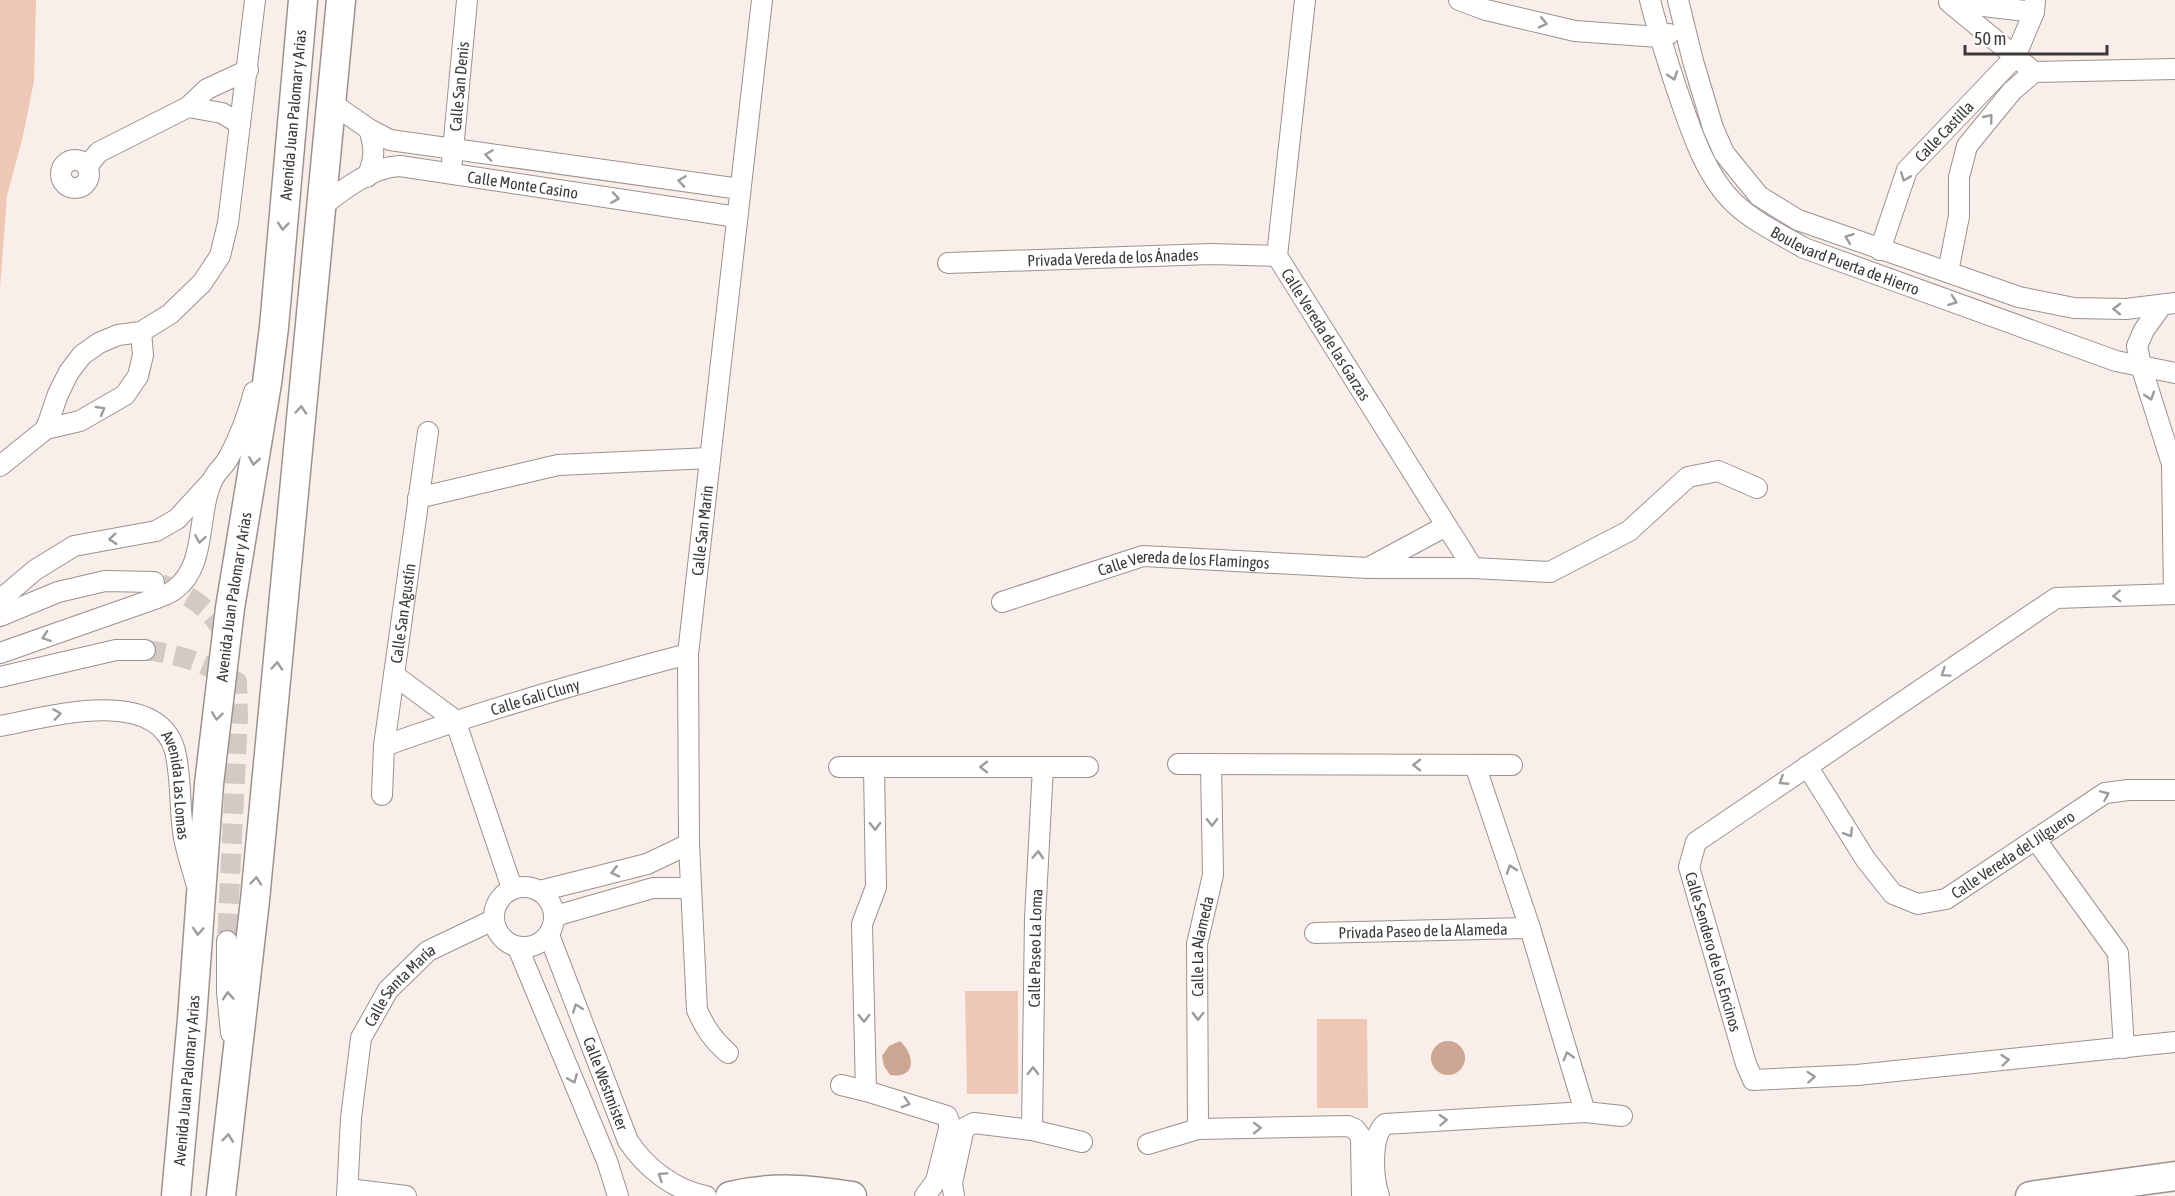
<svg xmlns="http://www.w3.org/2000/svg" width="2175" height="1196" viewBox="0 0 2175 1196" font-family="'Asap Condensed',sans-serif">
<rect width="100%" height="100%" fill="#f9eee9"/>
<g fill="#eec8b5">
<polygon points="0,0 36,0 34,81 23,136 7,196 0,289"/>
<polygon points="965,991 1018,991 1018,1094 967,1094"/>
<polygon points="1317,1019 1367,1019 1368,1108 1317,1108"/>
</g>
<g fill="#cca693">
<circle cx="1448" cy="1058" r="17"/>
<path d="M900 1041C915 1055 917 1079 890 1075L884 1066 882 1056 889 1046Z"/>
</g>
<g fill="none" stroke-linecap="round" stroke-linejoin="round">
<g stroke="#d3cac5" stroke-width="20" stroke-dasharray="20 10" stroke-linecap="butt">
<path d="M161 584C189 594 217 611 226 641"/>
<path d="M145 650C179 654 208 664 237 682L238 716 227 941"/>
</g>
<g stroke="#9c928d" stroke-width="22">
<g id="street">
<path id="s1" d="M1305 0 1277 256 1473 568"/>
<polyline points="1459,0 1486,10 1575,31 1659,37 1669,34"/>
<path id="s2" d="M1650 0C1657 29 1666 56 1675 84 1689 124 1703 173 1734 203 1754 222 1780 234 1804 248L2116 361 2175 373"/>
<polyline points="1678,0 1693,61 1713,128 1724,153 1759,196 1798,220 2019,297 2074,308 2126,309 2175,303"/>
<polyline points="1949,2 2034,72 2175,69"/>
<polyline points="1950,2 2034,12"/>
<polyline points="330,102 369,129 390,140 740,189"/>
<polyline points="188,107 222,113 240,124"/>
<circle cx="75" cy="174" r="14"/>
<path id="s3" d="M452 161 467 0"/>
<polyline points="87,166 99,152 188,107 207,89 248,70"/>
<path d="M367 177C375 160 375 147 369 129"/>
<path id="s4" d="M320 208C342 190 372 167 400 166L737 217"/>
<path id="s5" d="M1880 250 1907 170 2015 57 2034 12 2035 0"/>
<path id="s6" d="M948 263 1211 254 1277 256"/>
<polyline points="1948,272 1959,216 1959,177 1967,146 2012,91 2034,72"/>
<polyline points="2162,305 2144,330 2137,346 2141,366 2172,464 2174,594"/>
<polyline points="46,429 58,394 69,372 82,355 99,343 118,335 141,332 170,314 202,283 220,256 228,223 255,0"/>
<polyline points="0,466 46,429 80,421 125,395 138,376 143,355 141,332"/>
<polyline points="418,498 558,465 710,458"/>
<polyline points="1372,568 1473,568 1550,572 1629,531 1688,477 1718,471 1757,488"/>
<path id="s7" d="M2175 594 2056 598 1696 842 1689 867 1746 1064 1753 1080 1857 1075 2175 1042"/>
<polyline points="0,600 35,570 74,546 156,531 177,519 211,482"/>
<path id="s8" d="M1002 602 1143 556 1368 568 1446 526"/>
<polyline points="0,616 58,592 105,581 154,582"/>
<path d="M0 653 157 598C162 596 169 594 174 590 208 566 196 513 213 479 217 471 225 465 229 457 240 436 248 415 254 392"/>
<polyline points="394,675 455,720 512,888"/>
<polyline points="0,677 116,650 145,650"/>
<path id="s9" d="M0 726C45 718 157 684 175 751 182 780 179 810 184 838 187 853 192 868 196 883"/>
<path id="s10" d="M384 746C484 710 585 681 688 654"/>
<polyline points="1178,764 1512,765"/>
<polyline points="1475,765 1530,928 1585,1112"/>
<path id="s11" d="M1807 766 1866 860 1893 894 1918 904 1946 899 2105 793 2128 790H2175"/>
<polyline points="839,767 1088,767"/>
<path id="s12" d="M382 795 384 746 428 432"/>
<polyline points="2036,840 2118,953 2124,1048"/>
<circle cx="524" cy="917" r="30"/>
<polyline points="540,891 647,864 689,844"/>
<polyline points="555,916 653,888 691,888"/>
<path id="s13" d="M1315 933 1530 928"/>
<path id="s14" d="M549 935 628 1141C646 1168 674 1190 706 1196"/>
<polyline points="227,941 227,992 231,1033"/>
<polyline points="518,948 607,1161 618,1196"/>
<path id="s15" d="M728 1053C713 1040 705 1028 697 1010L689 844 688 654 762 0"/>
<polyline points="841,1085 866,1091 947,1116 949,1121 949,1129 936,1181 925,1196"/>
<polyline points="866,1091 862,924 876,887 874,767"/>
<path id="s16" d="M1198 1129 1197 944 1213 875 1211 764"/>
<path id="s17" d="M1032 1130 1035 918 1043 767"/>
<polyline points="1148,1144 1198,1129 1348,1126 1355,1129 1361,1137 1362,1196"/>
<polyline points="348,1189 406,1196"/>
<path id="s18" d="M347 1196 351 1118 361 1038 388 990 428 951 493 920"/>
<polyline points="954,1196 952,1183 963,1132 966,1127 974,1123 1032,1130 1082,1142"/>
<path d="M1379 1196C1373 1178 1370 1137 1385 1124L1585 1112 1622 1116"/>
</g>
</g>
<g stroke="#9c928d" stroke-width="31">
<g id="secondary">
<path id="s19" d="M176 1196 192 1019 209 784 230 608 267 383 274 327 303 0"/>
<polyline points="221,1196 255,900 341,0"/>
<path d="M730 1196C771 1186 810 1189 852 1196"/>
<polyline points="2030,1196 2175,1176"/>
</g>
</g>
<use href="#street" stroke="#fff" stroke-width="20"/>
<use href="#secondary" stroke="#fff" stroke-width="28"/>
</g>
<defs><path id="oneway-chevron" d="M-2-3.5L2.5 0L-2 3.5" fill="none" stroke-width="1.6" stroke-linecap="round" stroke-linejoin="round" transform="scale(1.5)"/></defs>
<g stroke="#9e9c9b">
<use href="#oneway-chevron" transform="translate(1543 23) rotate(13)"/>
<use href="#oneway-chevron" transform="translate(1673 76) rotate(72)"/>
<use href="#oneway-chevron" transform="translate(1989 118) rotate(-51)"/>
<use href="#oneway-chevron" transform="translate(489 155) rotate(-172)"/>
<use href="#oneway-chevron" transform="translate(1905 177) rotate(112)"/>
<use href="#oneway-chevron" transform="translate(682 181) rotate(-172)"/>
<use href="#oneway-chevron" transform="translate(615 198) rotate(9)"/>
<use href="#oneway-chevron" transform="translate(283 226) rotate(95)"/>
<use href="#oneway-chevron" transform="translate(1849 238) rotate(-160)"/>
<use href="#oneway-chevron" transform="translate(1953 301) rotate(20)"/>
<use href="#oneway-chevron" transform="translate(2117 309) rotate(-179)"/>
<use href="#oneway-chevron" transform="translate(2150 396) rotate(72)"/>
<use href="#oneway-chevron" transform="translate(101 410) rotate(-30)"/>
<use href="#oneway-chevron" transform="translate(301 410) rotate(-85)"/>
<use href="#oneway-chevron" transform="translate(254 461) rotate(99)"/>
<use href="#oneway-chevron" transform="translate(113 539) rotate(174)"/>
<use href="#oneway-chevron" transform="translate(200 539) rotate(100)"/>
<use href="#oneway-chevron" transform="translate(2117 596) rotate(178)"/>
<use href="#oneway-chevron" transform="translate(46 637) rotate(161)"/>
<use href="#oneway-chevron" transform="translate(277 666) rotate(-85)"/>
<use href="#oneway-chevron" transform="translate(1945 673) rotate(146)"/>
<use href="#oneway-chevron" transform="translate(57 714) rotate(-8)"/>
<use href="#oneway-chevron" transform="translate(217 716) rotate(97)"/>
<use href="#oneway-chevron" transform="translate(1417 765) rotate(-180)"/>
<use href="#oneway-chevron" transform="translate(984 767) rotate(180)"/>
<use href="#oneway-chevron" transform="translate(1783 781) rotate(147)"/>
<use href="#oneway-chevron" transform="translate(2105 795) rotate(-23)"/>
<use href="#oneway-chevron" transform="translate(1212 822) rotate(89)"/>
<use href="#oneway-chevron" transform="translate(875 826) rotate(89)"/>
<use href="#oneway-chevron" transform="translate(1849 833) rotate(58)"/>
<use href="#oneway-chevron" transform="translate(1038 855) rotate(-87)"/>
<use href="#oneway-chevron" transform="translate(1511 869) rotate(-109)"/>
<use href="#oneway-chevron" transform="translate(615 872) rotate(166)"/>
<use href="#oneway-chevron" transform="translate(256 881) rotate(-85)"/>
<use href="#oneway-chevron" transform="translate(198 931) rotate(94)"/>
<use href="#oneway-chevron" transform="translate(228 996) rotate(-94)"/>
<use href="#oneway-chevron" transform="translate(577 1008) rotate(-111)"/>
<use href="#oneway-chevron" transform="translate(1198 1016) rotate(90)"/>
<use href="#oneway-chevron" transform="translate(864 1018) rotate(89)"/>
<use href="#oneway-chevron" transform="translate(1568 1056) rotate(-106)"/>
<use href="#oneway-chevron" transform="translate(2005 1060) rotate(-6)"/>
<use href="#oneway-chevron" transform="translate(1033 1071) rotate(-89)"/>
<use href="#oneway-chevron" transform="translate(1811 1077) rotate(-3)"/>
<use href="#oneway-chevron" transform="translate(573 1079) rotate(67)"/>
<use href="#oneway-chevron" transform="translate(906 1103) rotate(17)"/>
<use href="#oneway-chevron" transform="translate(1443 1120) rotate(-3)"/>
<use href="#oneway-chevron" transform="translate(1257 1128) rotate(-1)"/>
<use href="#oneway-chevron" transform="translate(228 1138) rotate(-83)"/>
<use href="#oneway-chevron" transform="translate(662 1176) rotate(-145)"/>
</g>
<g text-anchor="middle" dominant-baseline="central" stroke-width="6" stroke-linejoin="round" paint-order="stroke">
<g font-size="16" fill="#3d3937" stroke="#fff">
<text stroke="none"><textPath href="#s3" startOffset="75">Calle San Denis</textPath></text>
<text stroke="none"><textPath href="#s19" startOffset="1088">Avenida Juan Palomar y Arias</textPath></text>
<text stroke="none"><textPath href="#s5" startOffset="138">Calle Castilla</textPath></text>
<text stroke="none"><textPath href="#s4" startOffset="216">Calle Monte Casino</textPath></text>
<text stroke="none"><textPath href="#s6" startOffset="165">Privada Vereda de los Ánades</textPath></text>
<text stroke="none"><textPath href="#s2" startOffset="348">Boulevard Puerta de Hierro</textPath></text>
<text stroke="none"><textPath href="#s1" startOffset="350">Calle Vereda de las Garzas</textPath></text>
<text stroke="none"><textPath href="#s15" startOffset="534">Calle San Marin</textPath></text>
<text stroke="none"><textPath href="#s8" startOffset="188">Calle Vereda de los Flamingos</textPath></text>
<text stroke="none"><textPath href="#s19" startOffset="602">Avenida Juan Palomar y Arias</textPath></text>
<text stroke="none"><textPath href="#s12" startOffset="183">Calle San Agustín</textPath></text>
<text stroke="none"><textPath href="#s10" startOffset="159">Calle Gali Cluny</textPath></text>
<text stroke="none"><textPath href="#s9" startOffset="228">Avenida Las Lomas</textPath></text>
<text stroke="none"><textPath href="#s11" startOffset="290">Calle Vereda del Jilguero</textPath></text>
<text stroke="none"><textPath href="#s13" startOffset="108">Privada Paseo de la Alameda</textPath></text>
<text stroke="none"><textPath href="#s16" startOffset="183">Calle La Alameda</textPath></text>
<text stroke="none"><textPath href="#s17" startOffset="182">Calle Paseo La Loma</textPath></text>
<text stroke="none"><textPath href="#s7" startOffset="668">Calle Sendero de los Encinos</textPath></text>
<text stroke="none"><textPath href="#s18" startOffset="225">Calle Santa María</textPath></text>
<text stroke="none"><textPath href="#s19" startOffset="116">Avenida Juan Palomar y Arias</textPath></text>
<text stroke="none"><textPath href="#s14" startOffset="159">Calle Westmister</textPath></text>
</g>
</g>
<path d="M1965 45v9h142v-9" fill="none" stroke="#3d3937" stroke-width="3"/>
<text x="1974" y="45" font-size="18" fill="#3d3937" stroke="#ffffff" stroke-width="4.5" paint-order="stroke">50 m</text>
</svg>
